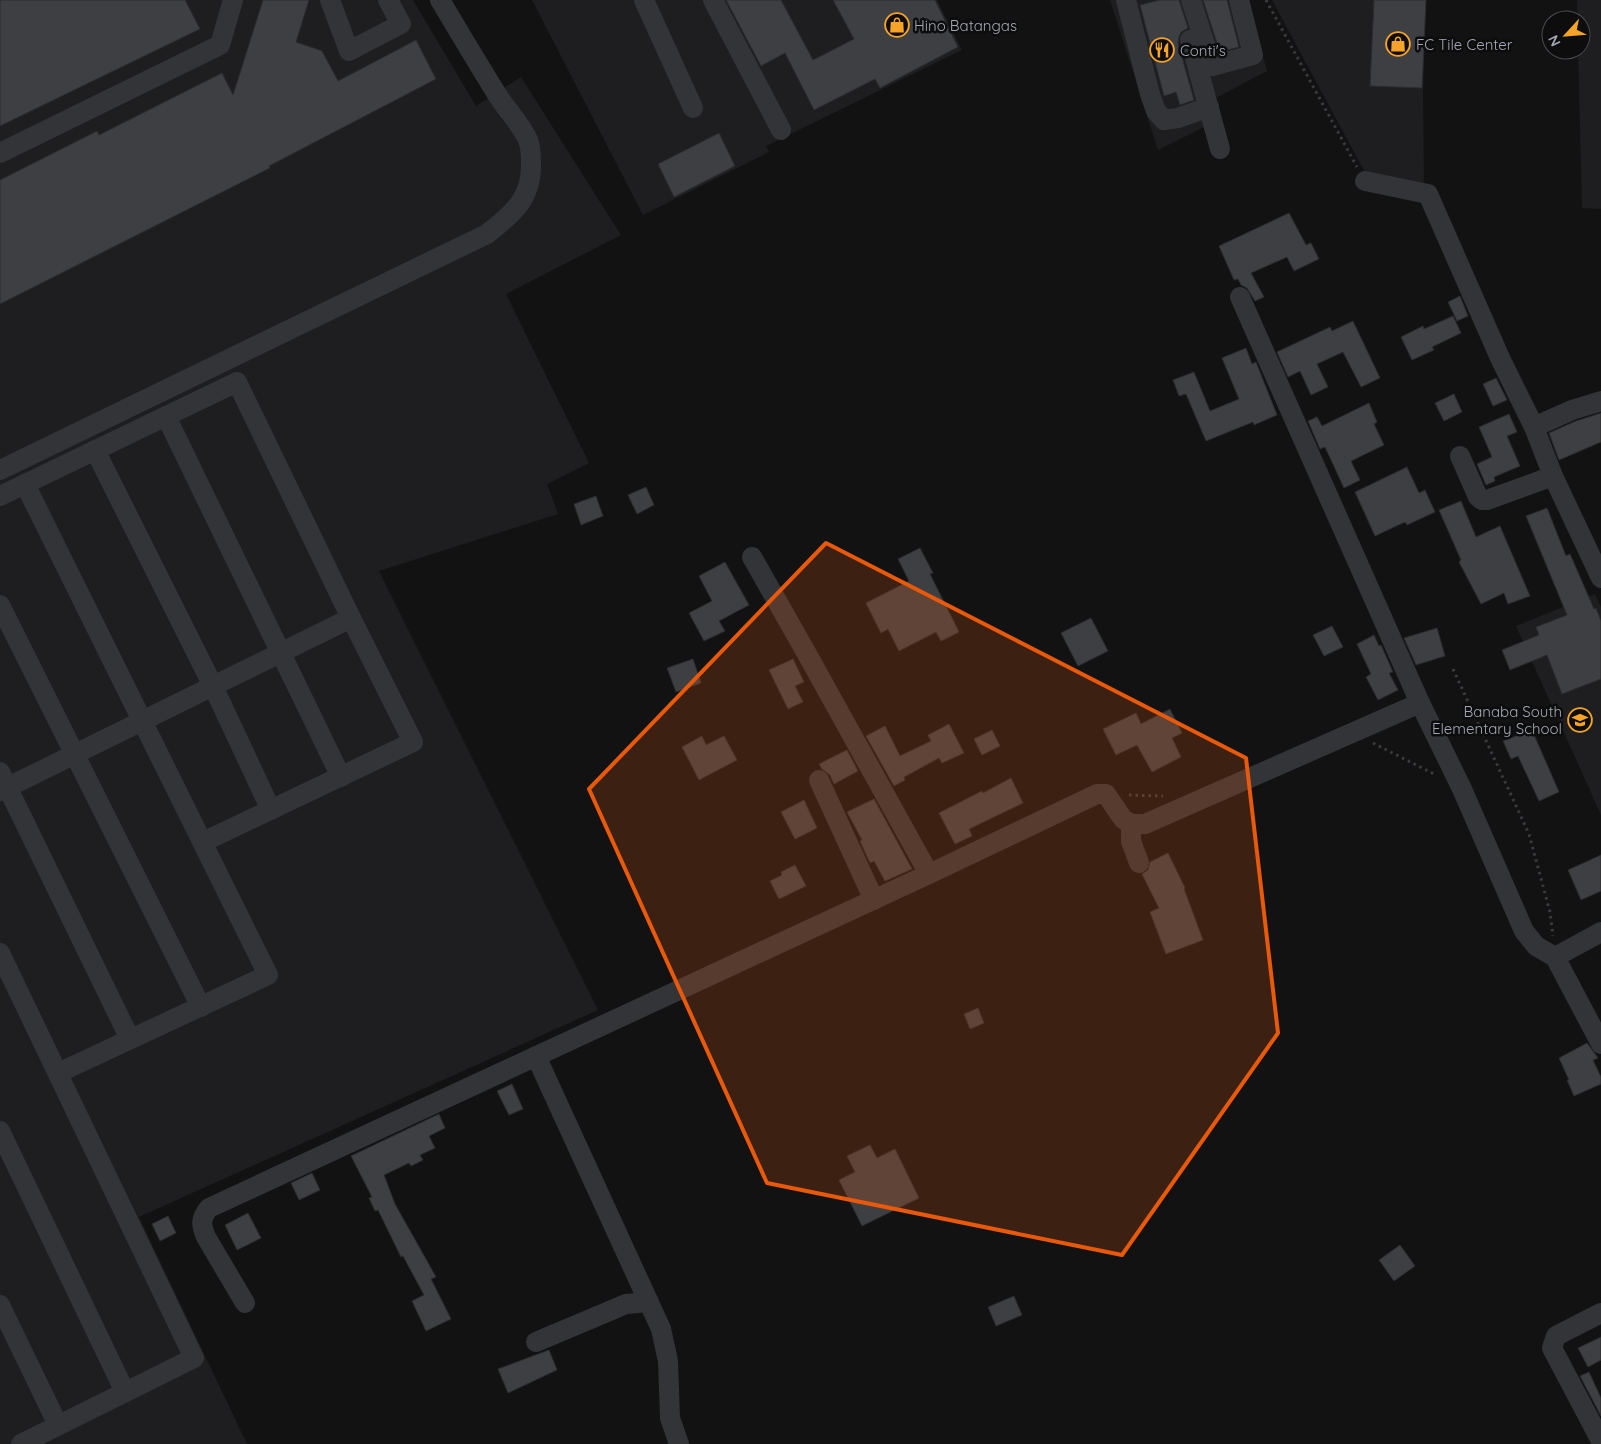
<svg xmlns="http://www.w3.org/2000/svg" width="1601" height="1444" viewBox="0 0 1601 1444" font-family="Quicksand,sans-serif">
<rect width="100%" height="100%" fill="#121213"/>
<g fill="#1e1e20">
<polygon points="0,0 413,0 476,106 521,77 621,235 506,294 589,463 547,484 558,514 379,571 598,1010 139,1217 247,1444 0,1444"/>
<polygon points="532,0 937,0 962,50 766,146 769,152 643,215"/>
<polygon points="1110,0 1247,0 1267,71 1212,100 1218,120 1158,150"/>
<polygon points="1272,0 1426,0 1423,90 1424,188 1368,178"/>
<polygon points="1577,0 1601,0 1601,209 1582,208 1578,50 1581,50 1581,20 1578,20"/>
<polygon points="1595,594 1601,607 1601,815 1516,626"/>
</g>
<g fill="#3e3f43" stroke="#2c2c2f">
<polygon points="0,0 185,0 200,29 0,126"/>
<polygon points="263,0 309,0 296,42 322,51 338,81 416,40 436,79 269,166 270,168 0,304 0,180 97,131 99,135 222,73 233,95"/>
<polygon points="726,0 781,0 813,60 854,39 833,0 935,0 958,47 880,88 875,79 814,110 785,53 761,66"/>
<polygon points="1160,0 1179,0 1188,28 1181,32 1179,37 1178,43 1194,100 1180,105 1176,92 1164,96 1140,5"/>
<polygon points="1203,0 1227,0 1239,47 1220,52"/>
<polygon points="1374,0 1426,0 1422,88 1370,86"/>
<polygon points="719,133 735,166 674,197 658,164"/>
<polygon points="1289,213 1306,245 1311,243 1319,259 1294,271 1287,257 1251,273 1264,297 1255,301 1247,288 1241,285 1238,279 1234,280 1219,246"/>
<polygon points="1460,296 1468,316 1457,321 1448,302"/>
<polygon points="1453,316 1461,333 1432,347 1434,350 1412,360 1401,337 1423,326 1424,329"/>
<polygon points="1353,321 1380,378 1361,387 1343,352 1317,364 1328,387 1311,395 1300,371 1288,377 1277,352 1330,327 1332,331"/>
<polygon points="1246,348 1252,364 1256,362 1277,415 1254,425 1253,422 1206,441 1186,394 1179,396 1173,380 1194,372 1210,411 1239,399 1222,358"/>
<polygon points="1496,378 1507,400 1493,406 1483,384"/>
<polygon points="1454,394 1462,412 1444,421 1435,403"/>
<polygon points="1369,403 1377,422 1374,424 1384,445 1351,461 1360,480 1344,488 1325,447 1320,449 1308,421 1317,417 1322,426"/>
<polygon points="1601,413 1601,442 1559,460 1549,433 1576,421"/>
<polygon points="1509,414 1517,432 1507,436 1520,466 1494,477 1495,481 1486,485 1477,464 1492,457 1479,427"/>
<polygon points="1407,467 1419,493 1425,490 1435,512 1407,525 1405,522 1375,536 1355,492"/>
<polygon points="646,487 654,505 637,514 628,495"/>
<polygon points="596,496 603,516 581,525 574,504"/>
<polygon points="1461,501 1476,537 1500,526 1530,596 1508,604 1504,593 1481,604 1459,562 1461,560 1439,510"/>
<polygon points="1547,508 1566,556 1570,554 1594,609 1596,608 1601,621 1601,679 1562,694 1547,655 1510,670 1502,650 1539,635 1536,627 1567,615 1526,516"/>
<polygon points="920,548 933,573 930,574 959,632 941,641 936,632 899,651 888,629 881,633 866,603 909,581 898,559"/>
<polygon points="725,562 749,605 719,621 725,631 704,641 689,613 712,601 699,576"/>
<polygon points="1091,618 1108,651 1078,666 1061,633"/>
<polygon points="1332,626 1343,647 1324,656 1313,635"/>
<polygon points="1437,628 1445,656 1416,665 1404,638"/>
<polygon points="1374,635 1379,646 1381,645 1393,672 1389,673 1398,690 1378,700 1366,677 1371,674 1357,644"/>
<polygon points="693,659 701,683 676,692 667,668"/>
<polygon points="793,659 804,682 795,686 803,702 788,709 769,670"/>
<polygon points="1170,709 1182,733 1172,738 1181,757 1152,772 1137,745 1116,755 1103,729 1136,713 1141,724"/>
<polygon points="949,724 964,753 942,763 939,758 904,777 905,780 894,786 866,736 885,726 900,756 931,741 928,735"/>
<polygon points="992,730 1000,746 982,755 974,739"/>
<polygon points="1532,730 1559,792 1539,801 1518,756 1511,759 1503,741"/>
<polygon points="702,736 706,745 724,736 737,760 699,780 682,747"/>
<polygon points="847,750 858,771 834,784 830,775 822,769 819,764"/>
<polygon points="1011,778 1023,803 969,829 972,836 955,844 939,813 982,791 983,793"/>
<polygon points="874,799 912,869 885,881 874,861 870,863 860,841 862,840 847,812"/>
<polygon points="804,800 817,828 795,839 781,812"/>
<polygon points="1168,853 1185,888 1184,889 1203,940 1166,954 1150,912 1159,908 1142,874 1148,870 1150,862"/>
<polygon points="1601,855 1601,891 1581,900 1568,870"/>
<polygon points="795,865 806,886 779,899 770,881 782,875 781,872"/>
<polygon points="978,1008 984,1023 970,1029 964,1014"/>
<polygon points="1587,1043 1598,1058 1593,1060 1601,1077 1601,1084 1574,1096 1567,1080 1569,1080 1559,1058"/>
<polygon points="512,1084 523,1109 509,1115 497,1091"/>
<polygon points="439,1114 445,1128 429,1136 435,1148 420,1155 423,1160 411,1166 409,1163 384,1175 395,1204 436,1277 431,1279 451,1319 426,1331 412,1301 424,1295 403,1256 401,1257 378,1210 375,1211 369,1198 372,1197 351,1156"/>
<polygon points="870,1145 877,1158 895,1149 919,1198 862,1226 839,1180 855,1172 847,1156"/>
<polygon points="312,1173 320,1190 299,1200 291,1183"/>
<polygon points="248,1213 261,1238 237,1250 225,1225"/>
<polygon points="168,1216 176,1233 160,1241 152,1224"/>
<polygon points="1400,1245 1415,1266 1394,1281 1379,1260"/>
<polygon points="1014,1296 1022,1315 996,1326 988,1307"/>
<polygon points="1601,1337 1601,1360 1588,1367 1578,1348"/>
<polygon points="549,1350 557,1370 508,1393 498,1369"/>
<polygon points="1589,1372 1601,1398 1601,1416 1580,1376"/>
</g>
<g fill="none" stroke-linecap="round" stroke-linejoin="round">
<g stroke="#393b3f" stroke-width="3" stroke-dasharray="2.5 4" stroke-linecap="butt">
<polyline points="1266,0 1357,167"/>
<polyline points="1453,669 1529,834 1550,912 1553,936"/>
<polyline points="1373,743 1434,774"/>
<polyline points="1129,795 1163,796"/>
</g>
<g stroke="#333438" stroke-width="20">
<polyline points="330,0 349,51 401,24 388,0"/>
<polyline points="644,0 693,108"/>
<polyline points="713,0 781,130"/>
<polyline points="1126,0 1150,94 1156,111 1164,120 1178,118 1209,107"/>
<polyline points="1191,0 1212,66 1253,55 1239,0"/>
<polyline points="1190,40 1220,149"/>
<polyline points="0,153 220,45 233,0"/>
<polyline points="1365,181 1428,194 1500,358 1534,427 1553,476 1601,578"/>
<polyline points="1240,297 1420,703 1462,789 1524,931 1536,946 1555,957 1601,1044"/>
<polyline points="166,416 341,777"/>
<polyline points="1534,427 1572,410 1601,401"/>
<polyline points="95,450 213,686 271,810"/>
<polyline points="1460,456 1478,497 1482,500 1487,500 1553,476"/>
<path d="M0 470 487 234C513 214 532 198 531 163 531 155 531 147 528 140 521 124 507 110 498 96 478 64 459 32 440 0"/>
<polyline points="25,484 268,975 58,1073"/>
<polyline points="0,496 237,382 351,618 413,742 203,842"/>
<polyline points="752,557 807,654 929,874"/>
<polyline points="0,605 201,1007"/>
<polyline points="0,772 130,1039"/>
<polyline points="819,780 874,900"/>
<polyline points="0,791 351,618"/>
<polyline points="1131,824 1131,841 1139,863"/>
<polyline points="0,953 194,1358 21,1444"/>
<polyline points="1555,957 1601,932"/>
<polyline points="536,1056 661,1329 668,1361 670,1418 679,1444"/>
<polyline points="0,1131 125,1392"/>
<path d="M245 1303 206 1237C201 1225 200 1219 209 1208L929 874 1097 794H1106L1123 819 1131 824H1145L1420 703"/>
<polyline points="0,1305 58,1425"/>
<polyline points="1601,1313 1556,1336 1552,1348 1601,1441"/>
<polyline points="536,1342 626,1304 649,1302"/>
</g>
</g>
<path fill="#e8590c" fill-opacity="0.2" stroke="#e8590c" stroke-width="4" stroke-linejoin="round" d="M826 543 1246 758 1278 1033 1122 1255 767 1183 589 789Z"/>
<defs>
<g id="shop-ring" transform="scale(1.25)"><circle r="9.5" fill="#0d0d0e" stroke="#f5a329" stroke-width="1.5"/><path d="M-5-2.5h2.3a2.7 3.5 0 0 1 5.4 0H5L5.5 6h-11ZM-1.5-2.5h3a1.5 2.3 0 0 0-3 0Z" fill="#f5a329"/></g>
<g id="restaurant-ring" transform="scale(1.25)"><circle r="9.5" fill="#0d0d0e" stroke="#f5a329" stroke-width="1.5"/><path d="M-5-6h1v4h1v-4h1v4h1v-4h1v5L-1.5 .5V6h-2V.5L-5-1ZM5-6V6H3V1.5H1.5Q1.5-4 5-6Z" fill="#f5a329"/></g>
<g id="school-ring" transform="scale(1.25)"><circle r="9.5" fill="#0d0d0e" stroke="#f5a329" stroke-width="1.5"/><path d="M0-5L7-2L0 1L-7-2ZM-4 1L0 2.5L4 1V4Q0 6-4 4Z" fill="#f5a329"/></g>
</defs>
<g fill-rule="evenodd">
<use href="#shop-ring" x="897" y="25"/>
<use href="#shop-ring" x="1398" y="44"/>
<use href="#restaurant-ring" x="1162" y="50"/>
<use href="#school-ring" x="1580" y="720"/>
</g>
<g text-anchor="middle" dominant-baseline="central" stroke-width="5" stroke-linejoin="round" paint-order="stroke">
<g font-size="15" fill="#a3a9b4" stroke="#0d0d0e" text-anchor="start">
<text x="914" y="25">Hino Batangas</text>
<text x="1416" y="44">FC Tile Center</text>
<text x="1180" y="50">Conti's</text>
<text x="1562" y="711" text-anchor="end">Banaba South<tspan x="1562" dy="17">Elementary School</tspan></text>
</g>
</g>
<g transform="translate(1566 35) rotate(244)"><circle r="24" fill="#0d0d0e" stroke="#494b50"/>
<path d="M0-4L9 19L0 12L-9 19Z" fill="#f5a329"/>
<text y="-8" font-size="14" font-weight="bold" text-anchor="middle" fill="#a3a9b4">N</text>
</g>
</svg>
